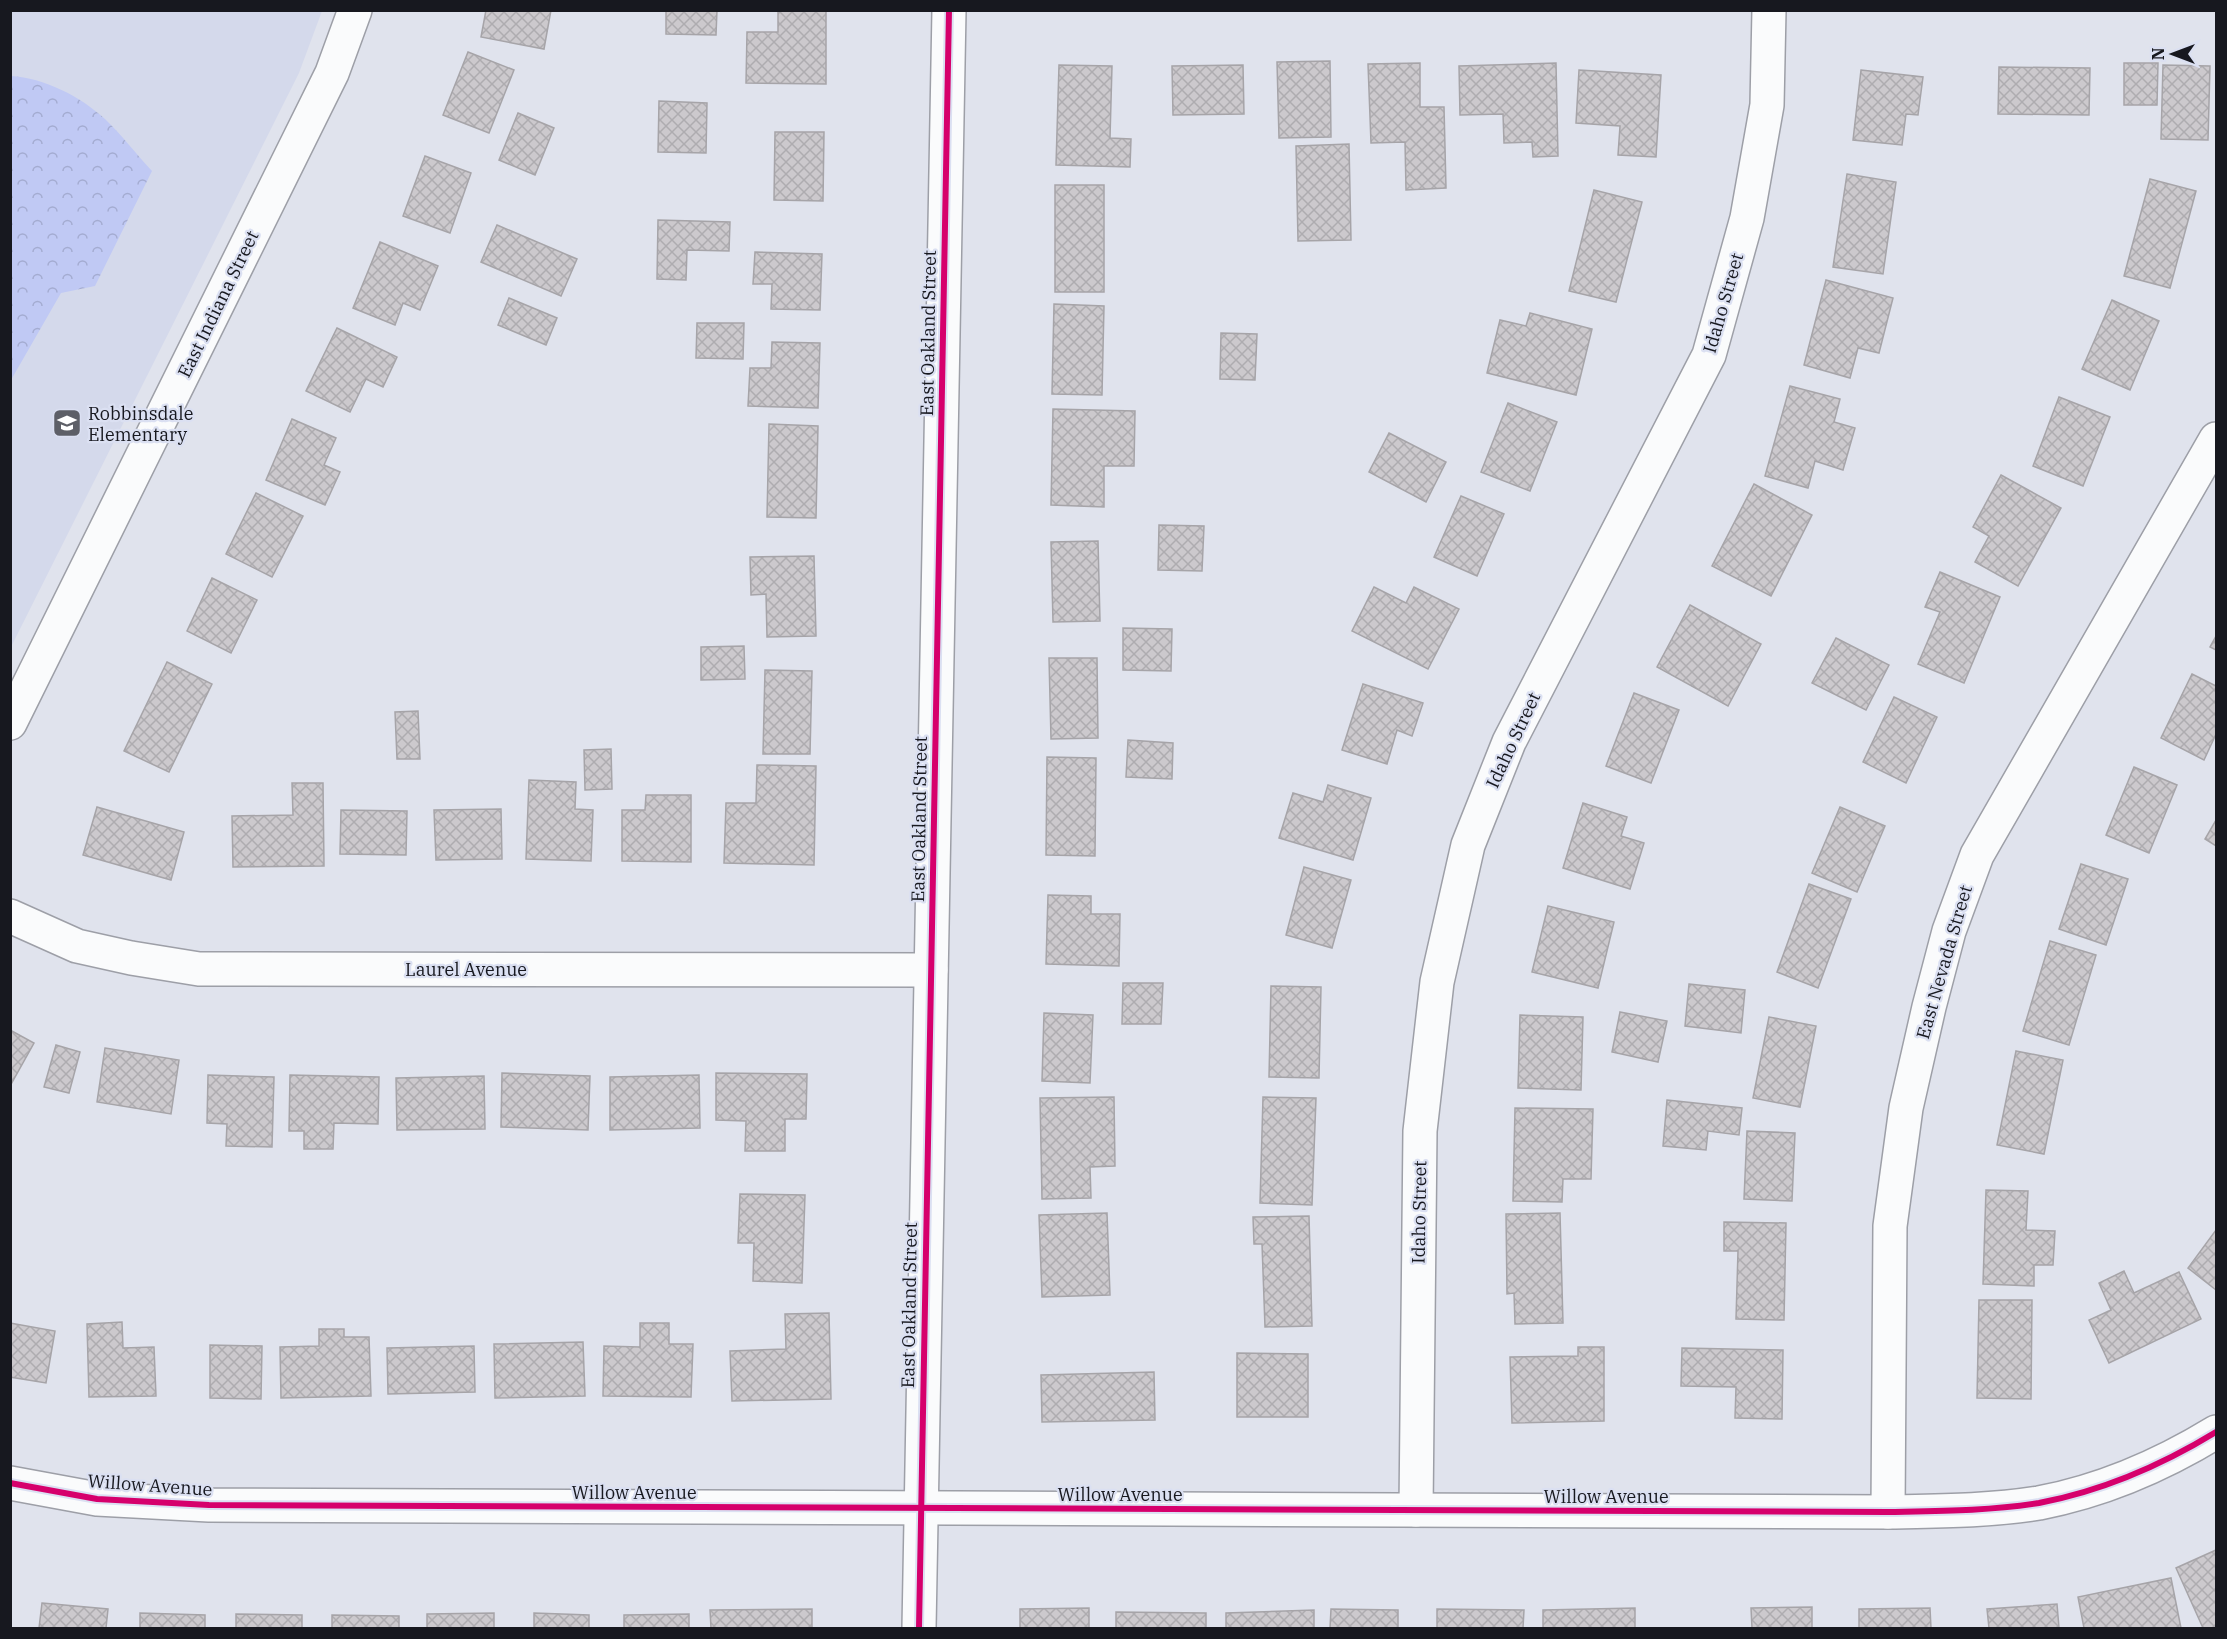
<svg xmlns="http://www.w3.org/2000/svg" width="2227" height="1639" viewBox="0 0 2227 1639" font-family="'IBM Plex Serif',serif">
<defs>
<pattern id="park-crowns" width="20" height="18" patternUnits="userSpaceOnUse" patternTransform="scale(1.5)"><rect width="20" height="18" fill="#c0c9f4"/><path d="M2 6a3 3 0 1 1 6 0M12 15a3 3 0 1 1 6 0" fill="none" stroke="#a4acd1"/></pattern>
<pattern id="building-cross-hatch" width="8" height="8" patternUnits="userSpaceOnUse" patternTransform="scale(1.5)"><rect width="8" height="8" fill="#ccc9cd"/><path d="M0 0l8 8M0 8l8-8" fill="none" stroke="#aeacb0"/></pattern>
</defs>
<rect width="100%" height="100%" fill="#e0e3ed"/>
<polygon fill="#d4d9eb" points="11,11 322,11 299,73 11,647"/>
<path fill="url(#park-crowns)" d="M11 76C44 78 80 96 105 119 122 135 136 154 152 171L95 286 61 293 11 380Z"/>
<g fill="url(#building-cross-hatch)" stroke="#a6a4a8" stroke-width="1.5">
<polygon points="486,10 551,10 544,49 481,37"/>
<polygon points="666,10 717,10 716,35 666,34"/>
<polygon points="778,10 826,10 826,84 746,83 747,32 778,32"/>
<polygon points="468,52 514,70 489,133 443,115"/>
<polygon points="1330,61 1331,137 1279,138 1277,62"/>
<polygon points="1420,63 1420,107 1444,107 1446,188 1406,190 1405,142 1371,143 1368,64"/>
<polygon points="1556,63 1558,156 1533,157 1532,142 1504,143 1503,114 1460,115 1459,66"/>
<polygon points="2124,63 2158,63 2157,105 2124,105"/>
<polygon points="1059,65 1112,66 1110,138 1131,139 1130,167 1056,165"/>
<polygon points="1243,65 1244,114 1173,115 1172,66"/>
<polygon points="2163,65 2210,66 2208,140 2161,139"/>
<polygon points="1999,67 2090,68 2089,115 1998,114"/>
<polygon points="1579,70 1661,75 1656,157 1618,155 1620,126 1576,123"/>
<polygon points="1861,70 1923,77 1918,115 1906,114 1902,145 1853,140"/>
<polygon points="659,101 707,103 706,153 658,152"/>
<polygon points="518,113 554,128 535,175 499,160"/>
<polygon points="775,132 824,132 823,201 774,200"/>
<polygon points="1349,144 1351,240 1298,241 1296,146"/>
<polygon points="425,156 471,173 450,233 403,216"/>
<polygon points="1847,174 1896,182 1883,274 1833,267"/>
<polygon points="2150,179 2196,191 2170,288 2124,276"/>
<rect x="1055" y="185" width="49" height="107"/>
<polygon points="1594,190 1642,202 1616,302 1569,291"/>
<polygon points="658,220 730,222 729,251 687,250 686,280 657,279"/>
<polygon points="497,225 577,259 561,296 481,262"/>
<polygon points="380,242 438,266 420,310 403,303 395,325 353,308"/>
<polygon points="755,252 822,254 820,310 771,309 772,284 753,284"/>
<polygon points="1826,280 1893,298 1879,353 1858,348 1850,378 1804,365"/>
<polygon points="509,298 557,318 546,345 498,325"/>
<polygon points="2112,300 2159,321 2130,390 2082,369"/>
<polygon points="1054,304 1104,306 1102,395 1052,394"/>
<polygon points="1530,313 1592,329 1576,395 1487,373 1500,320 1526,326"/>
<polygon points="697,323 744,323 743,359 696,358"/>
<polygon points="337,328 397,357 383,387 366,379 350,412 306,391"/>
<polygon points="1221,333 1257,334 1255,380 1220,379"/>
<polygon points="772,342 820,343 818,408 748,406 750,368 771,368"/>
<polygon points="1790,386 1840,399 1834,422 1855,428 1843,470 1815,461 1808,488 1765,476"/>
<polygon points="2059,397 2110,417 2083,486 2033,466"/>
<polygon points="1508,403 1557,422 1530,491 1481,472"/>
<polygon points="1053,409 1135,411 1134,466 1104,466 1104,507 1051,505"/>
<polygon points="292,419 336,438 324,465 340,472 325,505 266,480"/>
<polygon points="769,424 818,426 816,518 767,517"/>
<polygon points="1389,433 1446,462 1426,502 1369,472"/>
<polygon points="2001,475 2061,508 2018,586 1975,562 1989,536 1973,527"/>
<polygon points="1754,484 1812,515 1771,596 1712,566"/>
<polygon points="256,493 303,516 272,577 226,554"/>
<polygon points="1461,496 1504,514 1477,576 1434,557"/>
<polygon points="1159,525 1204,526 1202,571 1158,570"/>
<polygon points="1098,541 1100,621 1053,622 1051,542"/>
<polygon points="814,556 816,636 767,637 766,594 751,595 750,557"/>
<polygon points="1940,572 2000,597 1964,683 1918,664 1940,612 1925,607"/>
<polygon points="212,578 257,600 231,653 187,631"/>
<polygon points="1374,587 1406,603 1414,587 1459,609 1428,669 1352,631"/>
<polygon points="1690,605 1761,644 1728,706 1657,667"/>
<polygon points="1123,628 1172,629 1171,671 1123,670"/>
<polygon points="2216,636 2216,650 2210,647"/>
<polygon points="1836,638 1889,665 1866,710 1812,683"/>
<polygon points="744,646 745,679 701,680 701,647"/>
<polygon points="1049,658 1097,658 1098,738 1051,739"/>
<polygon points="167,662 212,684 169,772 124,751"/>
<polygon points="765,670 812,671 810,754 763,754"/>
<polygon points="2192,674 2216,686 2216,734 2204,760 2161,738"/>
<polygon points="1363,684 1423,703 1412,736 1397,730 1387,764 1342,750"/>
<polygon points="1634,693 1679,710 1651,783 1606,766"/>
<polygon points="1894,697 1937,717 1906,783 1863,762"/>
<polygon points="418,711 420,759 397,759 395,712"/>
<polygon points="1128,740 1173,743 1172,779 1126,777"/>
<polygon points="611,749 612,789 585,790 584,750"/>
<polygon points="1047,757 1096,758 1095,856 1046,855"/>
<polygon points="757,765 816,766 814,865 724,863 726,803 756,803"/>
<polygon points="2134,767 2177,785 2149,853 2106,835"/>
<polygon points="529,780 576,782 575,809 593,810 591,861 526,859"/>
<polygon points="292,783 323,783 324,866 233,867 232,816 293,815"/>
<polygon points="1328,785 1371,798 1353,860 1279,838 1293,793 1323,802"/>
<polygon points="646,795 691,795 691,862 622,861 622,810 645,810"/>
<polygon points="1583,803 1627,817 1621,836 1644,843 1630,889 1563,868"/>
<polygon points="97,807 184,832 171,880 83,855"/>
<polygon points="1840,807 1885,826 1857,892 1812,873"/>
<polygon points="501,809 502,859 436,860 434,810"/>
<polygon points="341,810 407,811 406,855 340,854"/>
<polygon points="2216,820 2216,846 2205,839"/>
<polygon points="2081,864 2128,879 2106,945 2059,929"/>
<polygon points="1304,867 1351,880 1332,948 1286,935"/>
<polygon points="1809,884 1851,899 1818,988 1777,972"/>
<polygon points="1048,895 1091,896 1091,914 1120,914 1119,966 1046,964"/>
<polygon points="1548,906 1614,922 1598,988 1532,972"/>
<polygon points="2050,941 2096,955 2069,1045 2023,1031"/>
<polygon points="1123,983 1163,983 1161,1024 1122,1024"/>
<polygon points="1689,984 1745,990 1741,1033 1685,1026"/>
<polygon points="1271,986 1321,987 1319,1078 1269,1077"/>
<polygon points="1620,1012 1667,1021 1658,1062 1612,1052"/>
<polygon points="1044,1013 1093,1015 1090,1083 1042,1081"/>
<polygon points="1520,1015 1583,1017 1581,1090 1518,1088"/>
<polygon points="1769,1017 1816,1026 1800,1107 1753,1098"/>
<polygon points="10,1030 34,1043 10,1086"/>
<polygon points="56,1045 80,1052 69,1093 44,1087"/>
<polygon points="105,1048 179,1060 171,1114 97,1102"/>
<polygon points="2016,1051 2063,1060 2044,1154 1997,1145"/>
<polygon points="502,1073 590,1076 588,1130 501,1127"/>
<polygon points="716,1073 807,1074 806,1119 785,1119 785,1151 745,1151 746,1121 716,1120"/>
<polygon points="208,1075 274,1077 272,1147 226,1146 227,1124 207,1123"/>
<polygon points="290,1075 379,1077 378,1124 334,1123 333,1149 304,1149 304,1131 289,1131"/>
<polygon points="699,1075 700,1128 610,1130 610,1077"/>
<polygon points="484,1076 485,1129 397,1130 396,1078"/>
<polygon points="1114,1097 1115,1166 1090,1167 1091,1198 1042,1199 1040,1098"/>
<polygon points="1263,1097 1316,1098 1312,1205 1260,1203"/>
<polygon points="1667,1100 1742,1108 1739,1135 1708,1131 1706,1150 1663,1146"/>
<polygon points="1515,1108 1593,1109 1591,1179 1563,1179 1562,1202 1513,1201"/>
<polygon points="1747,1131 1795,1133 1792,1201 1744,1199"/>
<polygon points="1986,1190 2028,1191 2026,1230 2055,1231 2053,1265 2034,1265 2034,1286 1983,1284"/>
<polygon points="740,1194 805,1195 802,1283 753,1281 754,1243 738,1243"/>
<polygon points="1107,1213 1110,1295 1042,1297 1039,1215"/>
<polygon points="1560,1213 1563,1323 1515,1324 1514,1293 1507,1294 1506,1214"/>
<polygon points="1309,1216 1312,1326 1265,1327 1262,1244 1254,1244 1253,1217"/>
<polygon points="1724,1222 1786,1223 1784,1320 1736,1319 1738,1251 1724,1251"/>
<polygon points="2216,1230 2216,1290 2188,1268"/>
<polygon points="2124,1271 2134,1293 2179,1272 2201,1319 2109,1363 2089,1320 2111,1310 2099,1283"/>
<polygon points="1979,1300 2032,1300 2031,1399 1977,1398"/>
<polygon points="829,1313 831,1399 732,1401 730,1351 786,1349 785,1314"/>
<polygon points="122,1322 123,1348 154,1347 156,1396 89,1397 87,1324"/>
<polygon points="10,1323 55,1331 46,1383 10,1377"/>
<polygon points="640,1323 669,1323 669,1344 693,1344 691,1397 603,1396 604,1346 640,1347"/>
<polygon points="319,1329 344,1329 344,1337 369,1337 371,1396 281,1398 280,1347 319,1346"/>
<polygon points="583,1342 585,1396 495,1398 494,1344"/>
<polygon points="210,1345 262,1346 261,1399 210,1398"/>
<polygon points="474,1346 475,1392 388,1394 387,1348"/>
<polygon points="1578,1347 1604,1347 1604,1421 1512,1423 1510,1357 1578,1356"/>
<polygon points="1682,1348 1783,1350 1782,1419 1735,1418 1736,1387 1681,1386"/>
<polygon points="1237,1353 1308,1354 1308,1417 1237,1417"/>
<polygon points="1154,1372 1155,1420 1042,1422 1041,1375"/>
<polygon points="2216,1550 2216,1628 2203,1628 2176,1568"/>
<polygon points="2171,1578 2181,1628 2084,1628 2078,1597"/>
<polygon points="42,1603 108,1609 106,1628 39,1628"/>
<polygon points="2057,1604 2059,1628 1989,1628 1987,1609"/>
<polygon points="1812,1607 1812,1628 1752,1628 1751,1608"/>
<polygon points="1089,1608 1089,1628 1020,1628 1020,1609"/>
<polygon points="1635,1608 1635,1628 1543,1628 1543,1610"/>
<polygon points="1930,1608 1931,1628 1859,1628 1859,1609"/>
<polygon points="812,1609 812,1628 711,1628 710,1610"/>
<polygon points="1331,1609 1398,1610 1398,1628 1330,1628"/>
<polygon points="1437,1609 1524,1610 1523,1628 1437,1628"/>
<polygon points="1314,1610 1314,1628 1226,1628 1226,1613"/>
<polygon points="1116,1612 1206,1613 1206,1628 1116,1628"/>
<polygon points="140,1613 205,1615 205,1628 140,1628"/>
<polygon points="494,1613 494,1628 427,1628 427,1614"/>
<polygon points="534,1613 589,1615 589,1628 534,1628"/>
<polygon points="236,1614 302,1615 302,1628 236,1628"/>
<polygon points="689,1614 689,1628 624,1628 624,1615"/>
<polygon points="332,1615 399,1616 399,1628 332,1628"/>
</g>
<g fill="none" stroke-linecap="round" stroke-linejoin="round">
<g stroke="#9d9fa7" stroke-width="36">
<g id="minor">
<polyline points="10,723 332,73 355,10"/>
<polyline points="10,916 77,946 131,958 199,969 931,970"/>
<path d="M10 1483 97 1499 209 1505 1888 1512C1938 1511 1989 1511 2039 1503 2102 1491 2162 1465 2216 1432"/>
<polyline points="1416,1510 1420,1131 1437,982 1468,845 1509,742 1709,355 1747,218 1767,105 1769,10"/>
<polyline points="1888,1512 1890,1226 1906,1108 1929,1007 1949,931 1977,855 2216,439"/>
</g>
</g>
<g stroke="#9d9fa7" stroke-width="36">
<polyline id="tertiary" points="919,1628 949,10"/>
</g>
<use href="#minor" stroke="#fafbfc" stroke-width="33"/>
<use href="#tertiary" stroke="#fafbfc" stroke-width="33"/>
<g stroke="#dbe0f2" stroke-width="10">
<g id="cycleway">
<path d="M10 1483 97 1499 209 1505 1888 1512C1938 1511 1989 1511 2039 1503 2102 1491 2162 1465 2216 1432"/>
<polyline points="919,1628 949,10"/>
</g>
</g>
<use href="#cycleway" stroke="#d6006c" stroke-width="6"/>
</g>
<defs>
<g id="school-square" transform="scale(1.5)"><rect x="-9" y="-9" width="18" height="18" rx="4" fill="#5d5f67" stroke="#dbe0f2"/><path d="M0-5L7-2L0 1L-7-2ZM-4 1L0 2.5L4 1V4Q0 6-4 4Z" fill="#fff"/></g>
</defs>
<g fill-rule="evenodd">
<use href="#school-square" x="67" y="423"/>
</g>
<g text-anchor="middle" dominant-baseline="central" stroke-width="4.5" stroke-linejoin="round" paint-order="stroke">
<g font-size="18" fill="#17181f" stroke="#dbe0f2">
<text transform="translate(1723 303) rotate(-74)">Idaho Street</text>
<text transform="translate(218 304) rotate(-64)">East Indiana Street</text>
<text transform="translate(928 333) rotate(-89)">East Oakland Street</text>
<text transform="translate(1513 740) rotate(-65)">Idaho Street</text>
<text transform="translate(919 819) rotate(-89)">East Oakland Street</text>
<text transform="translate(1944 962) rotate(-74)">East Nevada Street</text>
<text x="466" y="969">Laurel Avenue</text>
<text transform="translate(1419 1212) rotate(-89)">Idaho Street</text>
<text transform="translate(909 1305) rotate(-89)">East Oakland Street</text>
<text transform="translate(150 1485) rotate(4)">Willow Avenue</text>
<text x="634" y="1492">Willow Avenue</text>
<text x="1120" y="1494">Willow Avenue</text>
<text x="1606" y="1496">Willow Avenue</text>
</g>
<g font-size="18" fill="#17181f" stroke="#dbe0f2" text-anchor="start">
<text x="88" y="413">Robbinsdale<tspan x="88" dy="21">Elementary</tspan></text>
</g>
</g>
<rect width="2227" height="1639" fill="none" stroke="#17181f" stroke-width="24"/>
<g transform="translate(2173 54) rotate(270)" stroke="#dbe0f2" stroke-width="4.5" paint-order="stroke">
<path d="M0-4.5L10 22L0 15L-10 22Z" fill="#17181f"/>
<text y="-9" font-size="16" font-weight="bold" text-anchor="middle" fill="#17181f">N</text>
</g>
</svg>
